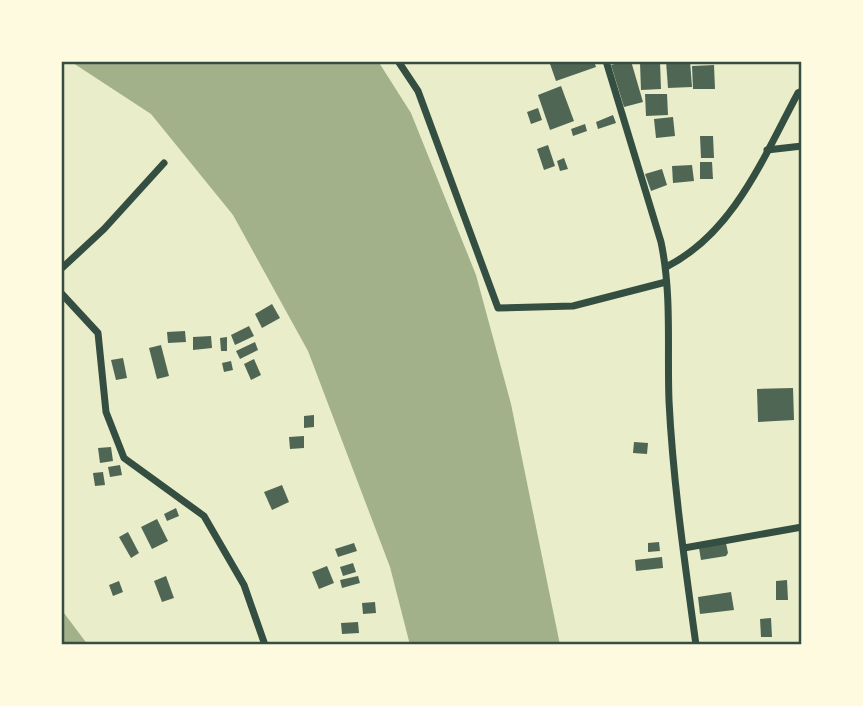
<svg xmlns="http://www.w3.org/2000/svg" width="863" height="706" viewBox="0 0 863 706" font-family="Cabin,sans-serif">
<rect width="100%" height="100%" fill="#e9edc9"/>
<g fill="#a3b18a">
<polygon points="70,61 378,61 411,113 476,275 511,404 560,645 410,645 390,567 308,351 233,215 151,114"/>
<polygon points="61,609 88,645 61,645"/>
</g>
<g fill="#4f6655">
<polygon points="549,61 594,61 596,67 556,81"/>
<polygon points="625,61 631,61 643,102 624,107 611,65"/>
<polygon points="666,61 690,61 692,87 668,88"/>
<polygon points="660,62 661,89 641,90 640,63"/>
<polygon points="714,65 715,89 693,89 692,66"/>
<polygon points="561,86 574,121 550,130 538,95"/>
<polygon points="645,94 667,94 668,115 646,116"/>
<polygon points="538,108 542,120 531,124 527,112"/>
<polygon points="613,115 616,123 598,129 596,122"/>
<polygon points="673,117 675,136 656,138 654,119"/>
<polygon points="585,124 587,131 573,136 571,129"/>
<polygon points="700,136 713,136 714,158 701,158"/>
<polygon points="548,145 555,166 544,170 537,149"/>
<polygon points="564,158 568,169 560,171 557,161"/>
<polygon points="700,162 712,162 713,179 700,179"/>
<polygon points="692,165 694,181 673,183 672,166"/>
<polygon points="662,169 667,185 651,191 645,174"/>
<polygon points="272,304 280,318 262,328 255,314"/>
<polygon points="249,326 254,336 235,345 231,335"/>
<polygon points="185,331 186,342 168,343 167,332"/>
<polygon points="211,336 212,348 193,350 193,337"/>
<polygon points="227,337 227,351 221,351 220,338"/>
<polygon points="255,342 258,350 240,359 236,351"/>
<polygon points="161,345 169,376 157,379 149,348"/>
<polygon points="123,358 127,378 116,380 111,360"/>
<polygon points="254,359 261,375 251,380 244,364"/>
<polygon points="231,361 233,370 224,372 222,363"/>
<polygon points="793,388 794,420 758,422 757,389"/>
<polygon points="314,415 314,427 304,428 304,416"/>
<polygon points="304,436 304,448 290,449 289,437"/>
<polygon points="634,442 648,443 647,454 633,453"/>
<polygon points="111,447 113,461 100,463 98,448"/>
<polygon points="120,465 122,475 110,477 108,467"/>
<polygon points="103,472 105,485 95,486 93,473"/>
<polygon points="282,485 289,502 272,510 264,492"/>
<polygon points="176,508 179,516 167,521 164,514"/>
<polygon points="157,519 168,541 152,549 141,527"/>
<polygon points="128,532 139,553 131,558 119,537"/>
<polygon points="659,542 660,551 648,552 648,543"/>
<polygon points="354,543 357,551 338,557 335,549"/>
<polygon points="726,543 728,553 726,556 701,560 699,548"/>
<polygon points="662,557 663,568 636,571 635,560"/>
<polygon points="353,563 356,572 343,576 340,567"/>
<polygon points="327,566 334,583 319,589 312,572"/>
<polygon points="166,576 174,598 162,602 154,581"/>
<polygon points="358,576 360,583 342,588 340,580"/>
<polygon points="787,580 788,600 776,600 776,581"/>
<polygon points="119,581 123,592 113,596 109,585"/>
<polygon points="731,592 734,610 700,614 698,597"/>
<polygon points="375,602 376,613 363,614 362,603"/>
<polygon points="771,618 772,637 761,637 760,619"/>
<polygon points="358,622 359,633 342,634 341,623"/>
</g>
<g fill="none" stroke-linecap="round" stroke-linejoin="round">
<g stroke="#344e41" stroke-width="7">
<polyline points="398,61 418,91 498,308 573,306 666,282"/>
<path d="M606 61 661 242C672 294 667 348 669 401 673 482 685 564 696 645"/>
<polyline points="767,150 802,146"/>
<path d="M666 267C734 233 764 156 798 93L802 91"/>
<polyline points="61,269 104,229 164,163"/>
<polyline points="61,293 98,333 106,412 124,458 204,516 244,585 265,645"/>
<polyline points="684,548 802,527"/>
</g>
</g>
<rect width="863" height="706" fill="none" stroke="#fefae0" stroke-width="126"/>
<rect x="63" y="63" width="737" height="580" fill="none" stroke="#344e41" stroke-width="2.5"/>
</svg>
